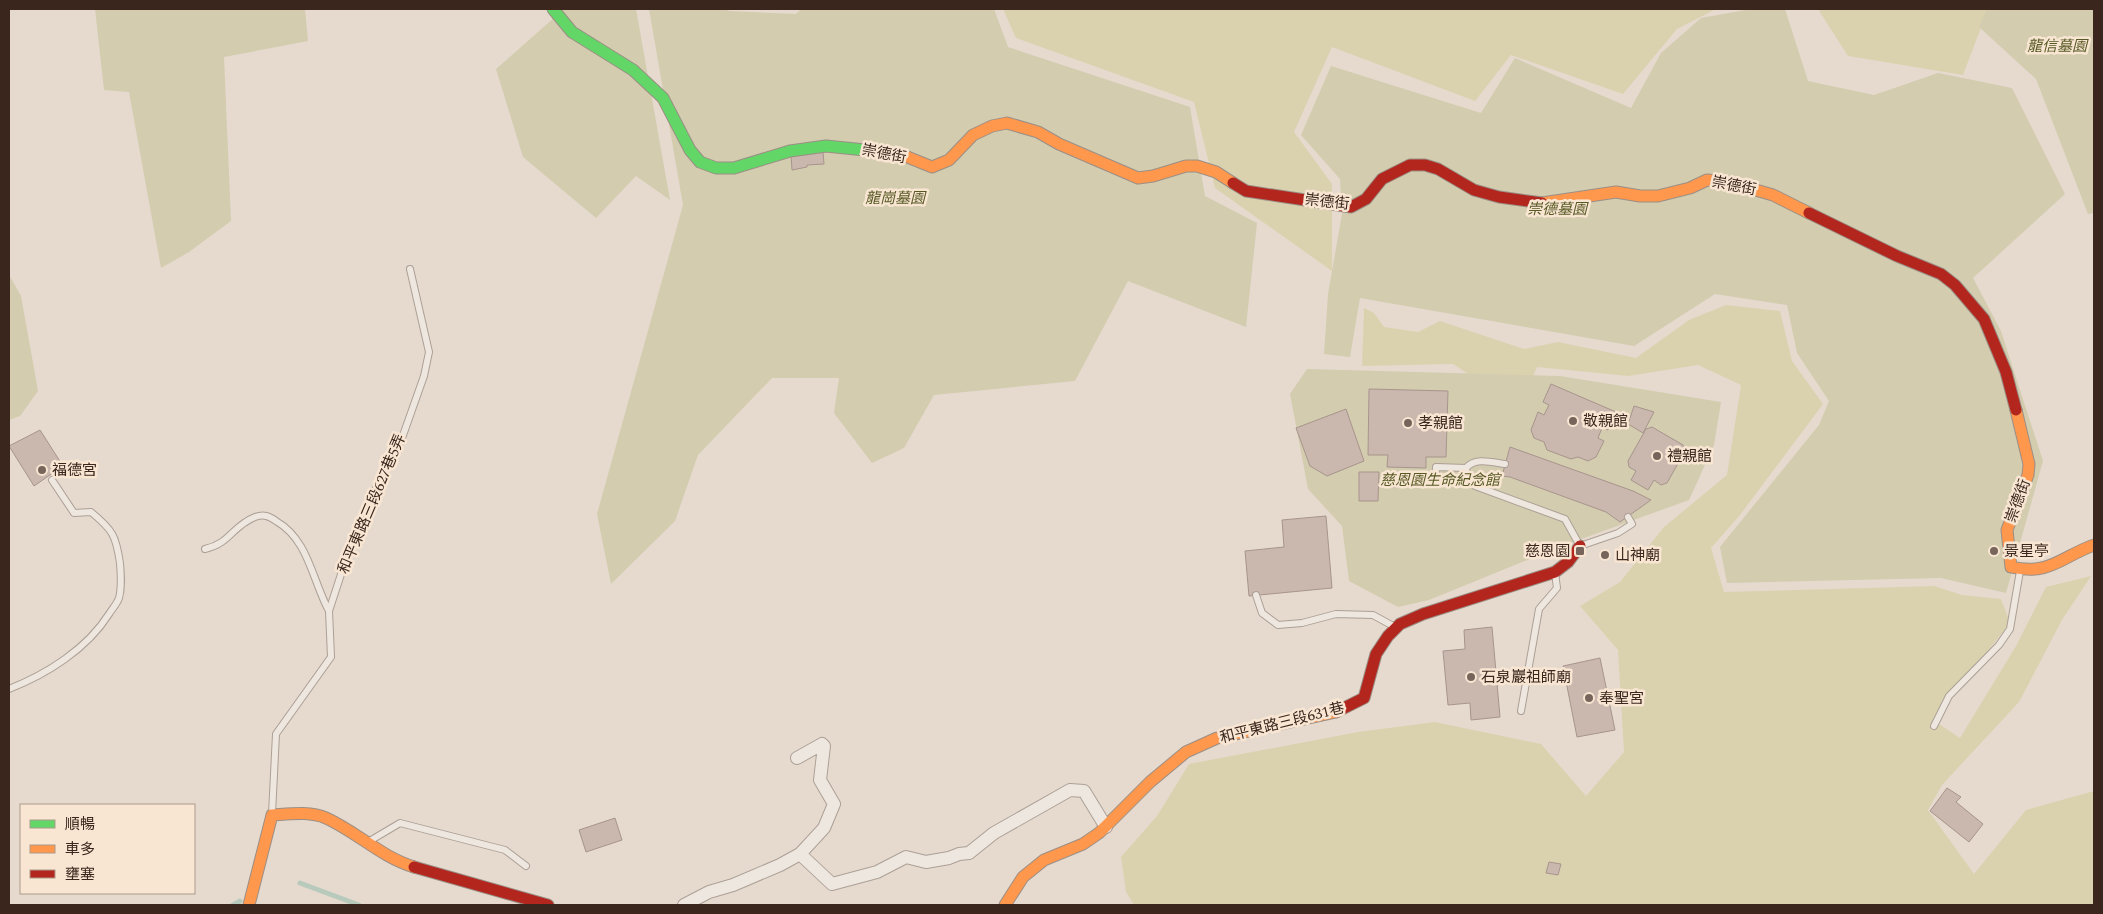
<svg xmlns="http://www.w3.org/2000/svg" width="2103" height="914" viewBox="0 0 2103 914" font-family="Spectral,'Noto Sans TC',serif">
<rect width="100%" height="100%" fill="#e6dace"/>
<g fill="#dad2af">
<polygon points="1003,9 1716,9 1677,29 1623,94 1511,55 1475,101 1332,47 1294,132 1332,184 1332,271 1215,188 1194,102 1016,38"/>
<polygon points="1818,9 1988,9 1963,75 1848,56"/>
<polygon points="1726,305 1780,311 1792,361 1823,404 1740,515 1711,548 1724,592 1934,586 1962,595 2001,599 2010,623 1933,720 1960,738 2016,646 2046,587 2091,576 2062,620 2019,702 1942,785 1928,810 1974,874 2026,810 2094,791 2094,905 1134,905 1126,892 1121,857 1157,816 1189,764 1358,732 1435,722 1541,744 1586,796 1624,752 1618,650 1580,606 1620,582 1664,527 1727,475 1741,385 1698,365 1628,376 1537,367 1511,429 1476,379 1453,364 1362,366 1364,308 1374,313 1384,327 1418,332 1440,321 1524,349 1558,342 1636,358 1689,320"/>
</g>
<g fill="#d3ccaf">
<polygon points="95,9 305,9 308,41 224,57 231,221 189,252 161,268 129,92 104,90"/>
<polygon points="564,9 636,9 670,200 636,176 596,218 523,157 496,69"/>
<polygon points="649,9 722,9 730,11 796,14 801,9 994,9 1008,47 1190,107 1205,196 1257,223 1246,327 1128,281 1075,381 934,395 904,448 872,463 834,413 839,378 772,378 698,455 675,521 611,584 597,514 683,205"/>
<polygon points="1751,9 1785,9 1808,81 1874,95 1938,73 2012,88 2065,194 1973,278 2001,331 2043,461 2006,593 1941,578 1727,583 1720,547 1819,425 1829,401 1797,353 1787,305 1715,294 1634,346 1360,298 1350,357 1324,354 1328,294 1342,214 1340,179 1301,135 1331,66 1481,113 1515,58 1631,108 1661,53 1701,18"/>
<polygon points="1987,9 2094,9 2094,213 2088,214 2036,79 1979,27"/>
<polygon points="9,275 21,296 38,391 20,416 9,420"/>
<polygon points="1307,369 1560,376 1721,402 1714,445 1689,500 1562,546 1429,600 1398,607 1349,581 1342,526 1308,489 1290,394"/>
</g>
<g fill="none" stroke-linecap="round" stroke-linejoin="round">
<g stroke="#b8cabc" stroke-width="5">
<polyline points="300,883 359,905"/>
<polyline points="233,905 240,901"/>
</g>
</g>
<g fill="#cab7ae" stroke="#a7958d">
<polygon points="823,152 824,164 807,165 807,167 792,170 791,155"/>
<polygon points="1551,384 1616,412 1608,430 1602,428 1598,438 1604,441 1596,457 1588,461 1578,457 1571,459 1547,450 1544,442 1534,438 1531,430 1538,412 1544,415 1549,405 1543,402"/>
<polygon points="1369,389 1448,391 1446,457 1426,457 1426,468 1387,467 1388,455 1368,455"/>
<polygon points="1634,406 1654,412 1643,433 1628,424"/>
<polygon points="1346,409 1364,461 1327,476 1310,466 1296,428"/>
<polygon points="1652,427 1683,445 1685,451 1667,483 1661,485 1654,480 1648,490 1631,480 1636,471 1629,467 1628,461 1646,429"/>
<polygon points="40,430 63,466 34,486 9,446"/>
<polygon points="1510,447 1633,491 1651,500 1620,522 1606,512 1510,477 1502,476"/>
<polygon points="1359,472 1379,472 1378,501 1359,501"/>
<polygon points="1326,516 1332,588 1249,596 1245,551 1284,547 1282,520"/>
<polygon points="1492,627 1500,717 1471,720 1470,703 1448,705 1443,651 1465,649 1464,630"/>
<polygon points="1600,658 1615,730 1577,737 1563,666"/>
<polygon points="1947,788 1961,797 1956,802 1983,824 1969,842 1930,811"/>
<polygon points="615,818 622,840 586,852 579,830"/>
<polygon points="1549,862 1561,864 1558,875 1546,873"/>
</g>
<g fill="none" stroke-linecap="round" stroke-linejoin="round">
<g stroke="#aca096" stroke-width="8">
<g id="lane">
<path d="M1505 464C1491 462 1475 457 1466 468L1467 479 1475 486 1565 519 1580 546 1618 533 1632 524 1628 517"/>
<polyline points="1387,484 1435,484 1436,467 1466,468"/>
<path d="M205 549C231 543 232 526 255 517 264 514 269 516 276 521 309 540 312 580 329 611"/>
<polyline points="1256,595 1262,613 1278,625 1302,623 1336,614 1373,615 1395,627"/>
<path d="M9 689C47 674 87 649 109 614 112 609 117 604 119 598 122 587 121 575 120 563 116 536 113 530 91 512L74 513 52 480"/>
<polyline points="1521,711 1539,609 1557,588 1555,573"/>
<polyline points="1934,726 1949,696 1999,645 2010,629 2020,571"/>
<polyline points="272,814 276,734 331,657 329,611 348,553 368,515 373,495 388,461 401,441 424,376 429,352 410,269"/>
<polyline points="368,842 400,823 505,850 526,866"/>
</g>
</g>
<g stroke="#aca096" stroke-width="14">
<g id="street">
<polyline points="800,854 832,884 877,872 906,857 926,862 949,858 959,854 969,853 994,833 1070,790 1084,791 1106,827"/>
<polyline points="684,905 709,892 733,885 780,865 800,854 824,828 834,804 820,780 824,746 822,744 797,758"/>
</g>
</g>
<g stroke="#9b8f86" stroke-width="13">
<polyline id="fast" points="553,9 572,32 633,70 663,98 690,150 700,162 716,168 734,168 790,151 826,146 885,152"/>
</g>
<g stroke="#9b8f86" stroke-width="13">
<g id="slow">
<polyline points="885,152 900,154 932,167 949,160 973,135 992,126 1007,123 1038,132 1059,144 1138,178 1153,176 1186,166 1197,166 1216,172 1233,183"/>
<polyline points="1542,203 1616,192 1640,196 1658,196 1690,188 1707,180 1728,182 1773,195 1809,213"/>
<path d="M2016 410 2029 464 2028 475 2007 530 2011 567C2049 576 2061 557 2094 545"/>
<path d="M249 905 272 815C289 814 310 811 326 818 357 832 381 857 414 867"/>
<polyline points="1005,905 1023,877 1044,860 1083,844 1099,833 1150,782 1186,752 1217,738 1336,712"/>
</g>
</g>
<g stroke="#9b8f86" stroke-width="13">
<g id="jam">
<polyline points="1233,183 1246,191 1351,207 1366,199 1382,179 1410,165 1425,165 1438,169 1474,190 1499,197 1542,203"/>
<polyline points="1809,213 1897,256 1941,274 1955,285 1984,319 2006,372 2016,410"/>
<polyline points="1336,712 1364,698 1376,654 1388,636 1400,624 1423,614 1555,572 1568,562 1580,546"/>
<polyline points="414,867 548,905"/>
</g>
</g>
<use href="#lane" stroke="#eee7e0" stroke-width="6"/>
<use href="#street" stroke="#eee7e0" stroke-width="12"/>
<use href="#fast" stroke="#63d668" stroke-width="11"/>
<use href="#slow" stroke="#ff974d" stroke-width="11"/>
<use href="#jam" stroke="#b3261e" stroke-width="11"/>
</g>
<g fill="#77655b" stroke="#f8e6d3" stroke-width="2">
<circle cx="1573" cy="421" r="5"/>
<circle cx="1408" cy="423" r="5"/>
<circle cx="1657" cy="456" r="5"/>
<circle cx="42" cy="470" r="5"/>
<rect x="1575" y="546" width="10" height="10" rx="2.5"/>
<circle cx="1994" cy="551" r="5"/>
<circle cx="1605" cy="555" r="5"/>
<circle cx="1471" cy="677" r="5"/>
<circle cx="1589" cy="698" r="5"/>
</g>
<g text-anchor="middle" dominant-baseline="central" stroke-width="5" stroke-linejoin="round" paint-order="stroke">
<g font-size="15" font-style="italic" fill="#565923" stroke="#f8e6d3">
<text x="2057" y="46">龍信墓園</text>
<text x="895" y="198">龍崗墓園</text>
<text x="1557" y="209">崇德墓園</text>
<text x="1440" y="480">慈恩園生命紀念館</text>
</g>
<g font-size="15" fill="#3b261d" stroke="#f8e6d3">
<text transform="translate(884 154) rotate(11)">崇德街</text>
<text transform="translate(1734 186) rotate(11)">崇德街</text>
<text transform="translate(1327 202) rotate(6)">崇德街</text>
<text transform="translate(2018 501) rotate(-70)">崇德街</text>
<text transform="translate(372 504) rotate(-67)">和平東路三段627巷5弄</text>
<text transform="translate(1282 723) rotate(-14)">和平東路三段631巷</text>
</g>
<g font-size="15" fill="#3b261d" stroke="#f8e6d3" text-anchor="start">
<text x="1583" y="421">敬親館</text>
<text x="1418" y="423">孝親館</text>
<text x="1667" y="456">禮親館</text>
<text x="52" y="470">福德宮</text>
<text x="1570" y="551" text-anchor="end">慈恩園</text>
<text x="2004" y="551">景星亭</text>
<text x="1615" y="555">山神廟</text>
<text x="1481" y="677">石泉巖祖師廟</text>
<text x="1599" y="698">奉聖宮</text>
</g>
</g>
<rect width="2103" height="914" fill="none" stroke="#3b261d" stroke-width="20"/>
<rect x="20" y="804" width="175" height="90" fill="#f8e6d3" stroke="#ac998a"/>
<rect x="30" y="820" width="25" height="8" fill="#63d668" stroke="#ac998a"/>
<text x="65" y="829" font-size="15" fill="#3b261d">順暢</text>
<rect x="30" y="845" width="25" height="8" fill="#ff974d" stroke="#ac998a"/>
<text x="65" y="854" font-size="15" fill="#3b261d">車多</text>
<rect x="30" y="870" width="25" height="8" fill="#b3261e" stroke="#ac998a"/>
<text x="65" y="879" font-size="15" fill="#3b261d">壅塞</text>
</svg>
